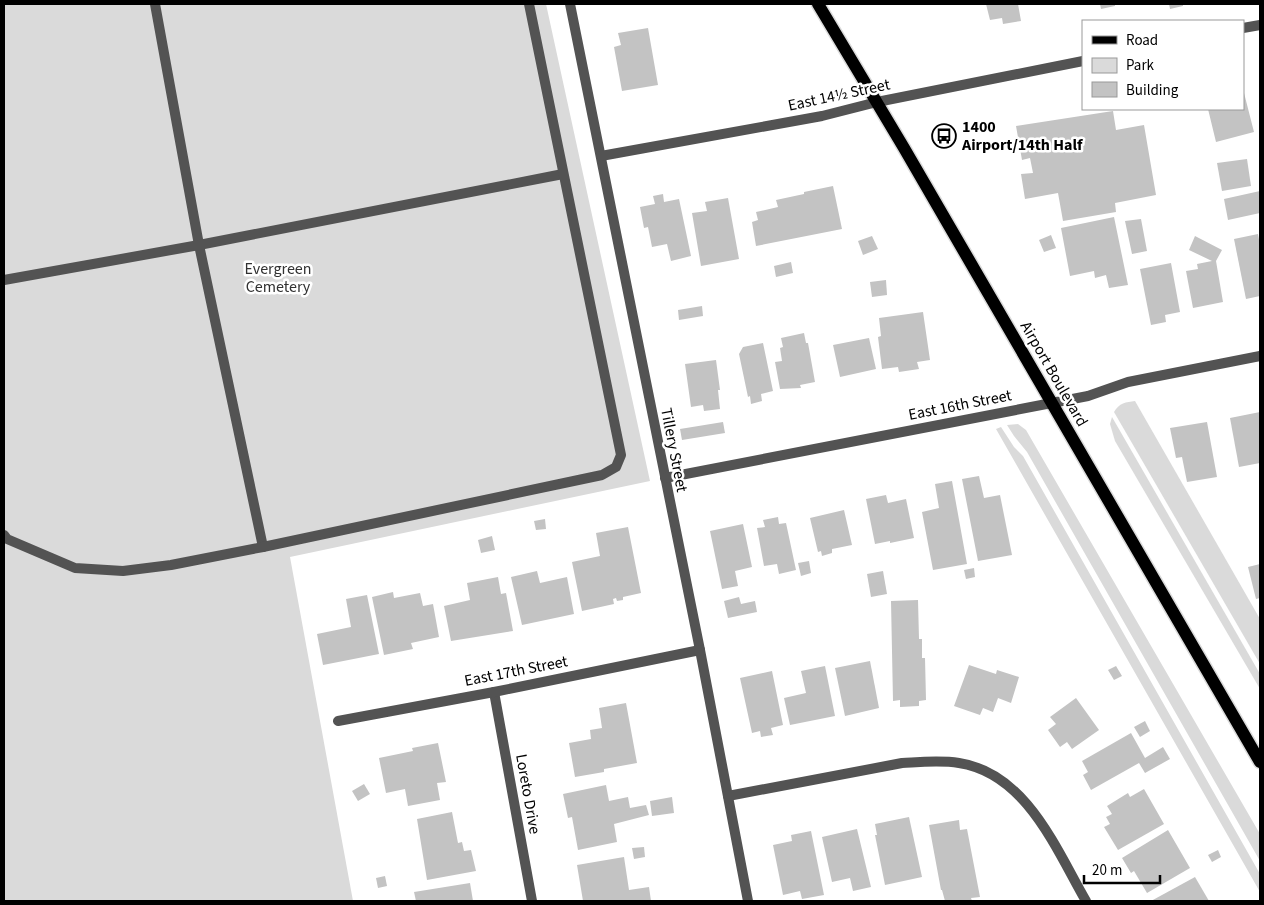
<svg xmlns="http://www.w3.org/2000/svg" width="1264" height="905" viewBox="0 0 1264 905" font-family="'Source Sans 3',sans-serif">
<rect width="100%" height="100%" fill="#fff"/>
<g fill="#dadada">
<polygon points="4,4 546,4 650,481 290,557 353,901 4,901"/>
<path d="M1135 401 1260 619V664L1114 412C1119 403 1126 402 1135 401Z"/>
<polygon points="1112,417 1260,674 1260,689 1115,441 1110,424"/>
<polygon points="1018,424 1026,430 1260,834 1260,861 1027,452 1014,436 1007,425"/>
<polygon points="1001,427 1014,447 1023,456 1260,874 1260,892 996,429"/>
</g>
<g fill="#c3c3c3">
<polygon points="986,4 1018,4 1021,21 1003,24 1002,18 990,20"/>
<polygon points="1100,4 1115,4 1115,6 1101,9"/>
<polygon points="1169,4 1183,4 1183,6 1170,9"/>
<polygon points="648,28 658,85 622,91 614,47 621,45 618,33"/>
<polygon points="1243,89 1254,132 1216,142 1208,109 1243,109"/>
<polygon points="1113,111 1116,130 1144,125 1156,195 1115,203 1116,212 1063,221 1058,193 1025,199 1021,174 1033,173 1030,158 1022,160 1016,126"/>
<polygon points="1247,159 1251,186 1222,191 1217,163"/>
<polygon points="833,186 842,229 756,246 752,222 758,220 756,212 778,207 776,200 804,194 804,192"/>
<polygon points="1260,191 1260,213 1228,220 1224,199"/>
<polygon points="663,194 664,202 679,199 691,256 671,261 667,244 652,247 648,227 644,228 640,207 655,204 653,196"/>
<polygon points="728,198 739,259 701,266 692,213 707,211 705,202"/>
<polygon points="1114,217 1128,285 1109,288 1106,275 1095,278 1094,271 1070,276 1061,228"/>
<polygon points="1141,219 1147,251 1132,254 1125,221"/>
<polygon points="1258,234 1260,245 1260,296 1246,299 1234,239"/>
<polygon points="1051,235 1056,248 1044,252 1039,240"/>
<polygon points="872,236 878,249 863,255 858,241"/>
<polygon points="1195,236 1222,250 1216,261 1223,302 1193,308 1186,271 1198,269 1197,264 1212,261 1189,250"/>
<polygon points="791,262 793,273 776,277 774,266"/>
<polygon points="1171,263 1180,312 1165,315 1166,322 1151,325 1140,269"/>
<polygon points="886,280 887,295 872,297 870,282"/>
<polygon points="702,306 703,316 679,320 678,310"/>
<polygon points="923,312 930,360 917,362 919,369 899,372 898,367 882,369 878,337 881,336 879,318"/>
<polygon points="804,333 806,343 808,343 815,382 800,385 801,388 780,389 775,362 782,361 780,348 783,347 781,338"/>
<polygon points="869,338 876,369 840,377 833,345"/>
<polygon points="763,343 773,391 761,394 762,401 751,404 750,396 748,397 739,354 743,347"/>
<polygon points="716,360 720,390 718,390 720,409 704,411 703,405 691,407 685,364"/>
<polygon points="1260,412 1260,463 1239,467 1230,418"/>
<polygon points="723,422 725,433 682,440 680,429"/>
<polygon points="1207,422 1217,477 1187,482 1182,457 1176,458 1170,428"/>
<polygon points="979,476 984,498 1000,495 1012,555 978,561 962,479"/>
<polygon points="952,481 967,564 933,570 922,512 939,508 935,484"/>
<polygon points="886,495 888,503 906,499 914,538 890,543 890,541 875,544 866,499"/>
<polygon points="844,510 852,545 832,549 832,553 822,556 821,551 818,552 810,518"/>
<polygon points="778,517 779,524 786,523 796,570 779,574 777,564 764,566 757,528 765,527 763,520"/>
<polygon points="545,519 546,529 536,530 534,521"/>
<polygon points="743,524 752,567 735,571 738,586 722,589 710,531"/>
<polygon points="628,527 641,593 623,597 623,600 617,601 616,598 613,599 614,604 582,611 572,562 600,556 596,533"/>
<polygon points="492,536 495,550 481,553 478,540"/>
<polygon points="809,561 811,573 801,576 798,563"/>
<polygon points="1260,564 1260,598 1256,599 1248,567"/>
<polygon points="974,568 975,577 966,579 964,570"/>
<polygon points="537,571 540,583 567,577 574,614 522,625 511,577"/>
<polygon points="883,571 887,594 871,597 867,574"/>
<polygon points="498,577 501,594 506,593 513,631 451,641 444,606 470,600 467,583"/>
<polygon points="393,592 394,598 420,593 423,606 433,604 439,637 411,643 413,649 384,655 372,597"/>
<polygon points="367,595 379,654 323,665 317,634 351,627 346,599"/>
<polygon points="739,597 741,604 755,601 757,612 728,618 724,601"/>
<polygon points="918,600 919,639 922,639 922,658 925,658 926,700 919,701 919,706 900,707 900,700 893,701 891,601"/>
<polygon points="870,661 879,708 845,716 835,668"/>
<polygon points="969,665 996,674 997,670 1019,677 1011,703 998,698 993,712 983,708 980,715 954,706"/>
<polygon points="825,666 835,716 790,725 784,698 806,693 801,671"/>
<polygon points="1116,666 1122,676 1114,680 1108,670"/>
<polygon points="772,671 783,725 771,728 773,735 761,737 760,731 752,733 740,678"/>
<polygon points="1076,698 1099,730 1072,749 1067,742 1060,747 1048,730 1056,724 1050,717"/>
<polygon points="626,703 637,763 604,769 604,772 575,777 569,743 591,739 590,730 602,728 599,708"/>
<polygon points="1145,721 1150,731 1140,737 1134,727"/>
<polygon points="1131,733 1145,758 1163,747 1170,759 1145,773 1139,763 1091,790 1083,775 1088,772 1082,761"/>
<polygon points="438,743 446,782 437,783 440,800 408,806 405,789 386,793 379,758 413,751 412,748"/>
<polygon points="364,784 370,794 358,801 352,791"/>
<polygon points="606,785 609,801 628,797 630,808 646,805 649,815 614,824 617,842 578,850 572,817 568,818 563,794"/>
<polygon points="1144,789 1164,824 1118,850 1104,827 1110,824 1106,817 1112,814 1107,806 1128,793 1130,797"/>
<polygon points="672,797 674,813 652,816 650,801"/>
<polygon points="452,812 458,843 462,842 464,851 471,850 476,871 427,880 417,819"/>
<polygon points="909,817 922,877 885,885 875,835 877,835 875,824"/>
<polygon points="959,820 960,830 967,829 980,897 971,898 972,901 945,901 942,890 941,890 929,825"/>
<polygon points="857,829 871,887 853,891 850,878 832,882 822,837"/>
<polygon points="1168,830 1190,868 1147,893 1134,871 1131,873 1122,858"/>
<polygon points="811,831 824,895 802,899 800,891 783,895 773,845 792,841 791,835"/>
<polygon points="644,847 645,857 634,859 632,848"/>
<polygon points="1218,850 1221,857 1212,862 1208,855"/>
<polygon points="624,857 629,890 649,887 651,901 583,901 577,865"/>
<polygon points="385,876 387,886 378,888 376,878"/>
<polygon points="1195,877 1209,901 1151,901"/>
<polygon points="470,883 473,901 416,901 414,892"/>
</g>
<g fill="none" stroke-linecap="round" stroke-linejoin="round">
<g stroke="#dbdbdb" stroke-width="15">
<polyline id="primary" points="818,4 904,148 1260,762"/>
</g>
<g stroke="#535353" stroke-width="10">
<polyline points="155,4 199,245 263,547"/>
<polyline points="4,280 199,245 563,174"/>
<polyline points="4,535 7,539 75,568 123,571 171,565 263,547 602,475 616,467 621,455 529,4"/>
</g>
<g stroke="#535353" stroke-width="10">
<polyline points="570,4 700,650 748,901"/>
<polyline points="1243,28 1260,25"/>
<polyline points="601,156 822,116 877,102 1083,61"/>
<polyline points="665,478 1088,396 1128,382 1260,356"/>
<polyline points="494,692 532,901"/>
<polyline points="338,721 494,692 700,650"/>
<path d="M728 796 902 763C921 762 940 760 959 763 1026 773 1056 849 1086 901"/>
</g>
<use href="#primary" stroke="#000" stroke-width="12"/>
</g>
<defs>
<g id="bus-ring" transform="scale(1.25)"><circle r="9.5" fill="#fff" stroke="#000" stroke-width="1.5"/><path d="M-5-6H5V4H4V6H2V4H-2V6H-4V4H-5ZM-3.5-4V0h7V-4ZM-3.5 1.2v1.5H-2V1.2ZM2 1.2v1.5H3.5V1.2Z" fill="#000"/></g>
</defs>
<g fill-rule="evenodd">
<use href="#bus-ring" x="944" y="136"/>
</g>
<g text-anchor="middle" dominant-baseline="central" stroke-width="5" stroke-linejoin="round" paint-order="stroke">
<g font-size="16" fill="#000" stroke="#fff">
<text transform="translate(839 95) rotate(-12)">East 14½ Street</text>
<text transform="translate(1054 374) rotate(60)">Airport Boulevard</text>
<text transform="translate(960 405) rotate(-11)">East 16th Street</text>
<text transform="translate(674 450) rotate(79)">Tillery Street</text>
<text transform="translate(516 671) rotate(-11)">East 17th Street</text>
<text transform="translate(528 794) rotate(80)">Loreto Drive</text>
</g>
<g font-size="16" font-weight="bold" fill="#000" stroke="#fff" text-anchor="start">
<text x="962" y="127">1400<tspan x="962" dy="18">Airport/14th Half</tspan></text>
</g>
<g font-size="16" fill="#313131" stroke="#fff">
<text x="278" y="269">Evergreen<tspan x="278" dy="18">Cemetery</tspan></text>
</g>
</g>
<rect width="1264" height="905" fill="none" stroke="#000000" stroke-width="10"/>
<rect x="1082" y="20" width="162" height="90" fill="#ffffff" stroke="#999999"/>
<rect x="1092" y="36" width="25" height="8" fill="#000000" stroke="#999999"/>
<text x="1126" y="45" font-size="15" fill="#000000">Road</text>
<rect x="1092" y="58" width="25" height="15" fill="#dadada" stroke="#999999"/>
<text x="1126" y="70" font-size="15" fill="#000000">Park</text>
<rect x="1092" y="82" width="25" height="15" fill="#c3c3c3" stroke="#999999"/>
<text x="1126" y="95" font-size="15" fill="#000000">Building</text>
<path d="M1084 875v8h76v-8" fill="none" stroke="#000000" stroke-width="2.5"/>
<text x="1092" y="875" font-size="15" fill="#000000" stroke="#ffffff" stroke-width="4" paint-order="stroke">20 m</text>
</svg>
